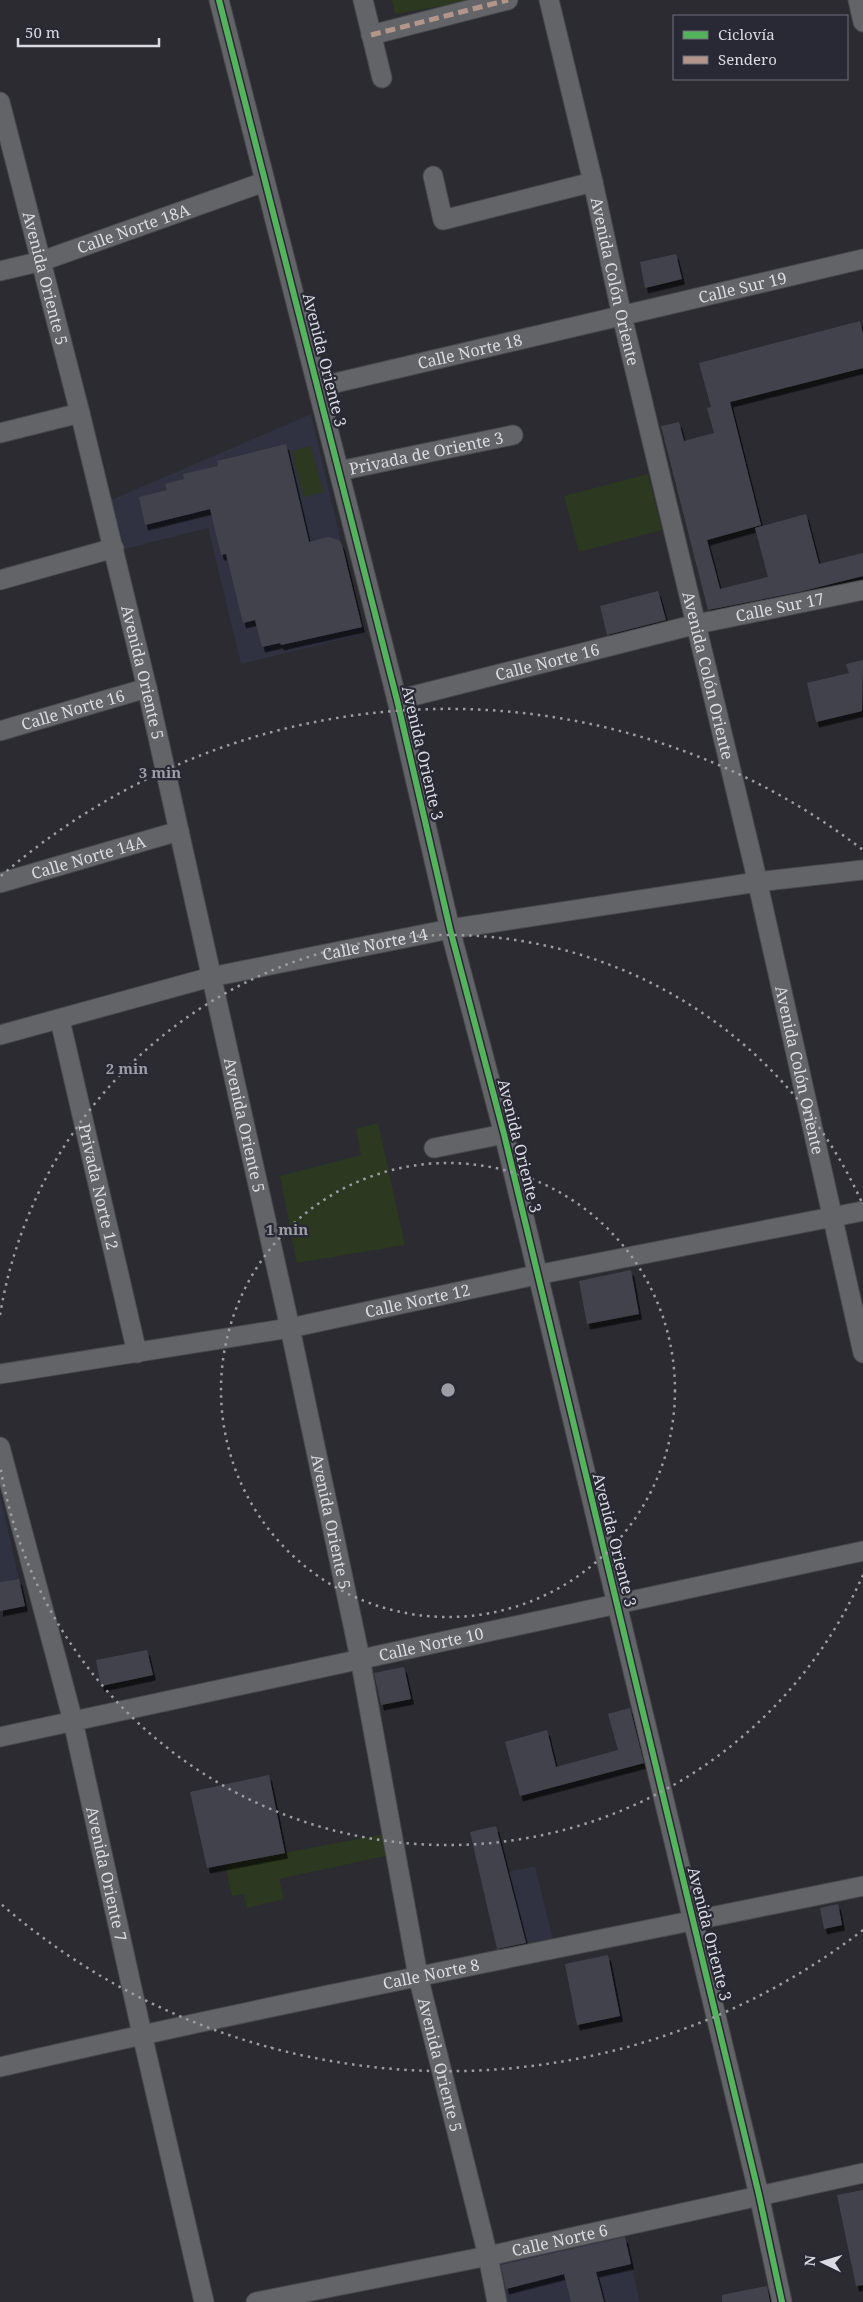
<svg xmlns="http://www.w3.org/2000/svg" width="863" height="2302" viewBox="0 0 863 2302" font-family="'Noto Serif',serif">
<defs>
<filter id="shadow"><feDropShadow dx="3" dy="5.5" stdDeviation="0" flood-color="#0009"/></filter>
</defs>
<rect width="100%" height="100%" fill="#2b2b31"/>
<g fill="#303141">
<polygon points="311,414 363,634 241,664 208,528 125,549 111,500"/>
<polygon points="0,1495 19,1579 0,1582"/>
<polygon points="535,1866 554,1944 528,1951 508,1872"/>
<polygon points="624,2235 640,2302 505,2302 497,2265"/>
</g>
<g fill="#2c381f">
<polygon points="392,0 475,0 395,14"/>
<polygon points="311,446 323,492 303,497 292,451"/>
<polygon points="648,474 662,530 579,552 564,496"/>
<polygon points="378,1123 405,1245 297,1263 280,1176 361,1155 356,1129"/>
<polygon points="385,1834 390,1855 279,1879 284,1899 247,1908 244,1894 232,1896 225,1864"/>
</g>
<g fill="#43434d" filter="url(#shadow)">
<polygon points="676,254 682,279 645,288 640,262"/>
<polygon points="860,321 863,334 863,368 730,402 761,525 707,540 720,589 768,577 755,528 806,514 819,564 863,553 863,576 799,592 708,610 661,426 679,422 684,441 714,433 707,408 711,407 699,363"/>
<polygon points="286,444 309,542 328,537 339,540 342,545 362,627 281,645 280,643 262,647 255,620 243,623 226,554 221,555 210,509 145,525 139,497 167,490 165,484 184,479 183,474 218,466 217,461"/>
<polygon points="658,591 666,620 607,635 600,606"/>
<polygon points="863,660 862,711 816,722 807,683 849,673 846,664"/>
<polygon points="631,1270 639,1314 587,1324 579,1281"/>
<polygon points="19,1579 25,1606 0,1611 0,1582"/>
<polygon points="147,1650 153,1675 101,1686 96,1660"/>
<polygon points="404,1667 411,1699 381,1705 374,1673"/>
<polygon points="630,1708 644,1763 520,1796 505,1742 547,1730 556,1767 618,1750 608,1714"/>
<polygon points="269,1775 285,1853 207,1868 190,1792"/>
<polygon points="496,1826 526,1943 497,1949 470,1832"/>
<polygon points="838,1904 842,1925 824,1929 820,1908"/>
<polygon points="608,1955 620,2016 577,2025 565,1964"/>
<polygon points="863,2190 863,2285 856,2286 837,2195"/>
<polygon points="625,2237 631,2264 596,2272 604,2302 571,2302 564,2274 506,2289 501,2265"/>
<polygon points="767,2286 770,2302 722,2302 722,2295"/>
</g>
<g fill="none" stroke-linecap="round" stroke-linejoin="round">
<g stroke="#48484d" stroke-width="21">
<g id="minor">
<polyline points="219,0 397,700 450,929 504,1134 759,2195 782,2302"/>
<polyline points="363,0 382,78"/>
<path id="s1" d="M549 0 593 182 622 316 753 862 863 1353"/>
<polyline points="858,0 863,22"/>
<polyline points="371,35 508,0"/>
<path id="s2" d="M0 102 80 413 147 688 290 1328 360 1658 418 1976 488 2256 497 2302"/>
<polyline points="433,176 443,220 593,182"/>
<path id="s3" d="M0 271 42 261 264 182"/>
<path id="s4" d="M318 387 863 259"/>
<polyline points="0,433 80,413"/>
<path id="s5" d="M339 471 513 435"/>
<polyline points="0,580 114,548"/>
<path id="s6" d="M397 700 697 624 863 590"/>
<path id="s7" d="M0 731 147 688"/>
<path id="s8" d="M0 883 179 831"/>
<path id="s9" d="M60 1020 137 1353"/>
<path id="s10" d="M0 1035 211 977 450 929 757 882 863 870"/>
<polyline points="434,1148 504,1134"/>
<path id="s11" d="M0 1374 290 1328 536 1275 863 1211"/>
<path id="s12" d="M0 1447 73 1721 142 2034 204 2302"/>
<path id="s13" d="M0 1737 863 1551"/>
<path id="s14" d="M0 2067C286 2001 575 1945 863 1886"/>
<path id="s15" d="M256 2302 488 2256 863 2173"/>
</g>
</g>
<use href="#minor" stroke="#636468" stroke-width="19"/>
<polyline stroke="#b2968c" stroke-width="5" stroke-dasharray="10 5" stroke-linecap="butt" points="371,35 508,0"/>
<g stroke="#282934" stroke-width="9">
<polyline id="cycleway" points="219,0 397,700 450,929 504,1134 759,2195 782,2302"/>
</g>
<use href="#cycleway" stroke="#56b35d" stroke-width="6"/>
</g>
<g fill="none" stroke="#9d9da4" stroke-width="2.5" stroke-dasharray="2.5 5">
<circle cx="448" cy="1390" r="227"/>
<path d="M863 1575A454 454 0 0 1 0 1465M0 1315A454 454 0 0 1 863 1205"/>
<path d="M863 1930A681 681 0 0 1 1 1904M1 876A681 681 0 0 1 863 850"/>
</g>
<g text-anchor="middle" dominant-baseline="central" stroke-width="4.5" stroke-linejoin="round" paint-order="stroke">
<g font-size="16" fill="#dadae2" stroke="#282934">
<text stroke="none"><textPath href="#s3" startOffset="140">Calle Norte 18A</textPath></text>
<text stroke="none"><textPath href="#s2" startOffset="182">Avenida Oriente 5</textPath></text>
<text stroke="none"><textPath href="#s1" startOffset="289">Avenida Colón Oriente</textPath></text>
<text stroke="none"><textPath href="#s4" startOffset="436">Calle Sur 19</textPath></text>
<text stroke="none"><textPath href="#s4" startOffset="156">Calle Norte 18</textPath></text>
<text transform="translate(325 360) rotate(76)">Avenida Oriente 3</text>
<text stroke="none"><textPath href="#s5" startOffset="89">Privada de Oriente 3</textPath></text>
<text stroke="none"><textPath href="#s6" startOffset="394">Calle Sur 17</textPath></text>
<text stroke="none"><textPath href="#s6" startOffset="155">Calle Norte 16</textPath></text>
<text stroke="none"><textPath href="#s2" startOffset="588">Avenida Oriente 5</textPath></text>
<text stroke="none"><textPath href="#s1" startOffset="694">Avenida Colón Oriente</textPath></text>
<text stroke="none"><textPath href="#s7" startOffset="76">Calle Norte 16</textPath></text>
<text transform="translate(423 753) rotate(77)">Avenida Oriente 3</text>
<text stroke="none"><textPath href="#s8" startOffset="92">Calle Norte 14A</textPath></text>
<text stroke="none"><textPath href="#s10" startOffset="386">Calle Norte 14</textPath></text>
<text stroke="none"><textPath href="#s1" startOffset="1099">Avenida Colón Oriente</textPath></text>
<text stroke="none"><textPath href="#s2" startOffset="1052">Avenida Oriente 5</textPath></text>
<text transform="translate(520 1146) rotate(76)">Avenida Oriente 3</text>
<text stroke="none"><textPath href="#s9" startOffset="171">Privada Norte 12</textPath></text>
<text stroke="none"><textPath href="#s11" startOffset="424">Calle Norte 12</textPath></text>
<text stroke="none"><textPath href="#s2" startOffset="1458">Avenida Oriente 5</textPath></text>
<text transform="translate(615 1540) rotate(76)">Avenida Oriente 3</text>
<text stroke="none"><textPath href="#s13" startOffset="441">Calle Norte 10</textPath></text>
<text stroke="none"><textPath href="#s12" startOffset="440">Avenida Oriente 7</textPath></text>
<text transform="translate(710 1934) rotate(76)">Avenida Oriente 3</text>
<text stroke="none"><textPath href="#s14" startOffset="441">Calle Norte 8</textPath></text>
<text stroke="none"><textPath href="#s2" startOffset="2012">Avenida Oriente 5</textPath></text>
<text stroke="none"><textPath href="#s15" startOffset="310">Calle Norte 6</textPath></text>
</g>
</g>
<circle cx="448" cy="1390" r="8" fill="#9d9da4" stroke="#282934" stroke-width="2.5"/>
<g font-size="15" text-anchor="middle" font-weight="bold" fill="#9d9da4" stroke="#282934" stroke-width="4.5" stroke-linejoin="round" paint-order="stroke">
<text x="160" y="778">3 min</text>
<text x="127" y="1074">2 min</text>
<text x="287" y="1235">1 min</text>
</g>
<rect x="673" y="15" width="175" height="65" fill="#282934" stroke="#6f707a"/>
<rect x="683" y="31" width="25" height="8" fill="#56b35d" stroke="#6f707a"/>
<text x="718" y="40" font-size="15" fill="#dadae2">Ciclovía</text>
<rect x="683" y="56" width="25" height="8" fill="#b2968c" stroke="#6f707a"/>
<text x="718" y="65" font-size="15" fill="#dadae2">Sendero</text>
<g transform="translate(823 2262) rotate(275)" stroke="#282934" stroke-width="4" paint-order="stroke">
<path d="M0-4L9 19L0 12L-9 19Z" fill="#dadae2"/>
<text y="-8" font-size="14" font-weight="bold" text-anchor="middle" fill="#dadae2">N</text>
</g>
<path d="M18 38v8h141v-8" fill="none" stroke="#dadae2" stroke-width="2.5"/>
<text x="25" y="38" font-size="15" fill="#dadae2" stroke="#282934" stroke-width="4" paint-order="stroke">50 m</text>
</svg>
